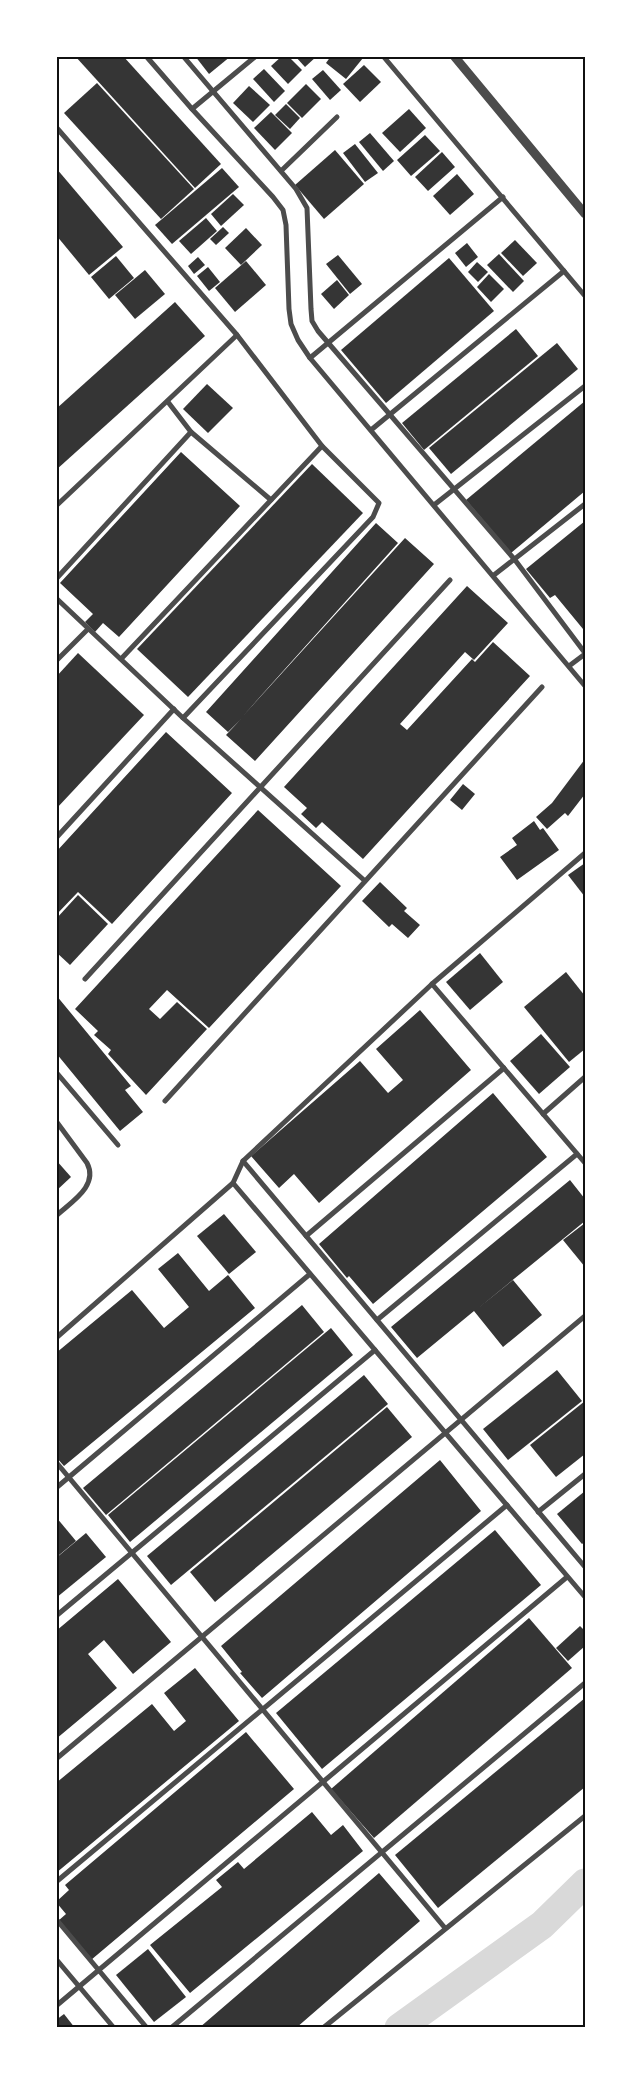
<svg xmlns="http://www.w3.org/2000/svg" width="641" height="2084" viewBox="0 0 641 2084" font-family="Rubik,sans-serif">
<rect width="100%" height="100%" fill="#fff"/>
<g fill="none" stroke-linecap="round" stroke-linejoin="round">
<polyline stroke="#d9d9d9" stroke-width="29" points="399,2028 542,1925 585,1883"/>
</g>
<g fill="#353535">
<polygon points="75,56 123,56 221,164 195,188"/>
<polygon points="195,56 231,56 209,74"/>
<polygon points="282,56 288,56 302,70 288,84 271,66"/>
<polygon points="295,56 317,56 305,67"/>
<polygon points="331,56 361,56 363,58 346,79 326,63"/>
<polygon points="364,65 381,82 360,102 343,84"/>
<polygon points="264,69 285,91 274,102 253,79"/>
<polygon points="323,70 341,90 330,100 312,79"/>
<polygon points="97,83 194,189 161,219 64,113"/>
<polygon points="306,84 321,99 302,118 287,103"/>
<polygon points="249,86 270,105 253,122 233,103"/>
<polygon points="286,104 300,118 290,129 275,115"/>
<polygon points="409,109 426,128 400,152 382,133"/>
<polygon points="271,112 292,133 275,150 254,128"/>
<polygon points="370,133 394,161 383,171 359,142"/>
<polygon points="425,135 440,151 411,176 397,160"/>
<polygon points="355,144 378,173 365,182 343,153"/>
<polygon points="335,150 364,184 324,219 295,185"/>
<polygon points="442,152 455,167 428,191 415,177"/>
<polygon points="56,168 123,247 89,275 56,235"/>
<polygon points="222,168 239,187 172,244 155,225"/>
<polygon points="457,174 474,194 450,215 433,196"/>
<polygon points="233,194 244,205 221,226 211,214"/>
<polygon points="206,218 217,231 191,254 179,241"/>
<polygon points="223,227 229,233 216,245 210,239"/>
<polygon points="246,228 262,245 241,265 225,248"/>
<polygon points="515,240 537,263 523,276 501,253"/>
<polygon points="467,243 478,257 466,267 455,253"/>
<polygon points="499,254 524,281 513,292 487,265"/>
<polygon points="338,255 362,284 350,294 326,264"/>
<polygon points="116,256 134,278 109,299 91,277"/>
<polygon points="198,257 205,265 194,274 188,266"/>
<polygon points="449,258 494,311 386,403 341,350"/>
<polygon points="246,261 266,285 235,312 215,288"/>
<polygon points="477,262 488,272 478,282 468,272"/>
<polygon points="208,267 220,282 209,291 197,276"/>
<polygon points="145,270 165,294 135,319 115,295"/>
<polygon points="489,274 504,289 491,302 477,287"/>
<polygon points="337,280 349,295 334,309 321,294"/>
<polygon points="175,302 205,336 56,470 56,409"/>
<polygon points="516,329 538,356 424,450 402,423"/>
<polygon points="557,343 578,369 451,474 429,448"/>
<polygon points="207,384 233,408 208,433 183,409"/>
<polygon points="585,401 585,491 511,553 466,500"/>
<polygon points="181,452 240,506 119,637 103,623 95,632 85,622 93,614 60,583"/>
<polygon points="312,464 363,513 188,697 137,649"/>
<polygon points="585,521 585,627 583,629 555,595 550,598 526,569"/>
<polygon points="376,523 398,543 242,717 405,538 434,564 255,761 226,735 241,719 228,732 206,712"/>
<polygon points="467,586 508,623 474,660 465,652 400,724 407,730 472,659 475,662 493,642 530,676 363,859 322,822 316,828 301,814 307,808 284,787"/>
<polygon points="78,653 144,715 56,809 56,677"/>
<polygon points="166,732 232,793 112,924 78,892 56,915 56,852"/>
<polygon points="585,759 585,794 568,816 565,813 547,829 536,817 552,803"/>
<polygon points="463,784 475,794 462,810 450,800"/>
<polygon points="258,810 341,886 209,1028 167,990 149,1009 160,1019 177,1002 207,1029 146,1095 108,1054 111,1050 94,1035 98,1031 75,1009"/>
<polygon points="534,821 540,830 543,828 559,850 517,880 500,857 517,845 512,838"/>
<polygon points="585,863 585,897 568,875"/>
<polygon points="380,882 407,908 404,911 420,925 408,938 392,924 389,927 362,901"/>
<polygon points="78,895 108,924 70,965 56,952 56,919"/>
<polygon points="480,953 503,982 470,1010 446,982"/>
<polygon points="566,972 585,996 585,1049 569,1062 524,1007"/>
<polygon points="56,995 131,1086 125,1090 143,1112 120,1131 56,1053"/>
<polygon points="420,1010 471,1070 319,1203 294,1174 279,1188 251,1156 360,1061 388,1093 403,1080 376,1049"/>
<polygon points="541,1034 570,1067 539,1094 510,1061"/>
<polygon points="493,1093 547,1157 373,1304 349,1276 347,1278 319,1244"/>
<polygon points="56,1160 71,1177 56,1191"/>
<polygon points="570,1180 585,1199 585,1221 476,1310 513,1280 542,1315 503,1347 474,1311 417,1358 391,1327"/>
<polygon points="224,1214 256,1252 229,1274 197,1236"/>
<polygon points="585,1223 585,1267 563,1240"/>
<polygon points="178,1253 209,1291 228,1275 255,1308 64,1466 56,1457 56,1353 132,1290 164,1328 189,1307 158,1269"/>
<polygon points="302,1305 324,1332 106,1515 83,1488"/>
<polygon points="331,1328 353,1355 130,1542 108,1515"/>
<polygon points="557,1370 582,1401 508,1460 483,1429"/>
<polygon points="364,1375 388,1404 171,1585 147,1556"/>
<polygon points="585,1401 585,1454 556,1477 530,1445"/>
<polygon points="387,1407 412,1437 215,1602 190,1572"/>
<polygon points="440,1460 481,1511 262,1698 240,1673 242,1672 221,1646"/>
<polygon points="585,1491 585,1542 582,1544 557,1514"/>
<polygon points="56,1517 76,1541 58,1556 56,1554"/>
<polygon points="495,1530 541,1585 322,1769 276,1713"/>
<polygon points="86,1533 106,1557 56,1598 56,1558"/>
<polygon points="118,1579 171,1642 133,1674 104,1640 88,1654 117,1688 56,1739 56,1631"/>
<polygon points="529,1618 572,1668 374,1838 331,1789"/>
<polygon points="580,1626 585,1631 585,1646 568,1661 556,1648"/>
<polygon points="195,1668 239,1721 56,1873 56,1783 152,1704 174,1731 186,1721 164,1693"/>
<polygon points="585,1698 585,1787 438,1908 395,1855"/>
<polygon points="246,1732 294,1789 91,1960 58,1921 66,1914 56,1902 69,1890 65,1885"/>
<polygon points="312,1812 331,1835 343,1825 363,1851 190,1993 150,1945 222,1887 216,1880 238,1862 244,1869"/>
<polygon points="379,1873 420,1921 379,1956 296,2028 199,2028"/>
<polygon points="148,1949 186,1997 154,2022 116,1975"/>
<polygon points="64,2014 75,2028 56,2028 56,2020"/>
</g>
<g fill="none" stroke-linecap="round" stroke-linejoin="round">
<g stroke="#4c4c4c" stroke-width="5">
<polyline points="146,56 192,109 273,197 283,210 286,225 289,309 291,324 298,340 310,358 585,686"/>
<polyline points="183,56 296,189 307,208 311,309 312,321 318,331 515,560 585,653"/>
<polyline points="383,56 585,296"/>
<polyline points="192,109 256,56"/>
<polyline points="56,127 237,335 322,446 379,503 373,517 183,718"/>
<polyline points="281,171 337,117"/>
<polyline points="310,358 503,197"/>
<polyline points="168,402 191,432 271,500"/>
<polyline points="371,430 564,271"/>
<polyline points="434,505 585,386"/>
<polyline points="56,506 237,335"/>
<polyline points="494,575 585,504"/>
<polyline points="56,579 191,432"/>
<polyline points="56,598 183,718 365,881"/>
<polyline points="121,659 322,446"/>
<polyline points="56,661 88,629"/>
<polyline points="569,666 585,654"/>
<polyline points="56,838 174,709"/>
<polyline points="85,979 450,580"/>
<polyline points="432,984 585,1163"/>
<polyline points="56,1072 118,1145"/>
<polyline points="165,1101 542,687"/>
<polyline points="543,1114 585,1077"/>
<path d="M56 1121 87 1163C99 1186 71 1202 56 1216"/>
<polyline points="243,1161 585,1567"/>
<polyline points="233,1183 585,1597"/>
<polyline points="306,1236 504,1068"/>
<polyline points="377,1320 577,1154"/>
<polyline points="56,1338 233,1183 243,1161 432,984 585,853"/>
<polyline points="56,1462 445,1928"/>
<polyline points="56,1488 310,1274"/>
<polyline points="538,1512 585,1474"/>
<polyline points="56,1616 375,1350"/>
<polyline points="56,1759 585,1316"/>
<polyline points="56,1882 507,1505"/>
<polyline points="56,1919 147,2028"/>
<polyline points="56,1959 114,2028"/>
<polyline points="56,2006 567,1577"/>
<polyline points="171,2028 585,1683"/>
<polyline points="323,2028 585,1816"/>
</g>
<polyline stroke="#4c4c4c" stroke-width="9" points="454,56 585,214"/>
</g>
<rect width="641" height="2084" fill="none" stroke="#ffffff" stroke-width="115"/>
<rect x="58" y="58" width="526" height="1968" fill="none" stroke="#111" stroke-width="2"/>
</svg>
